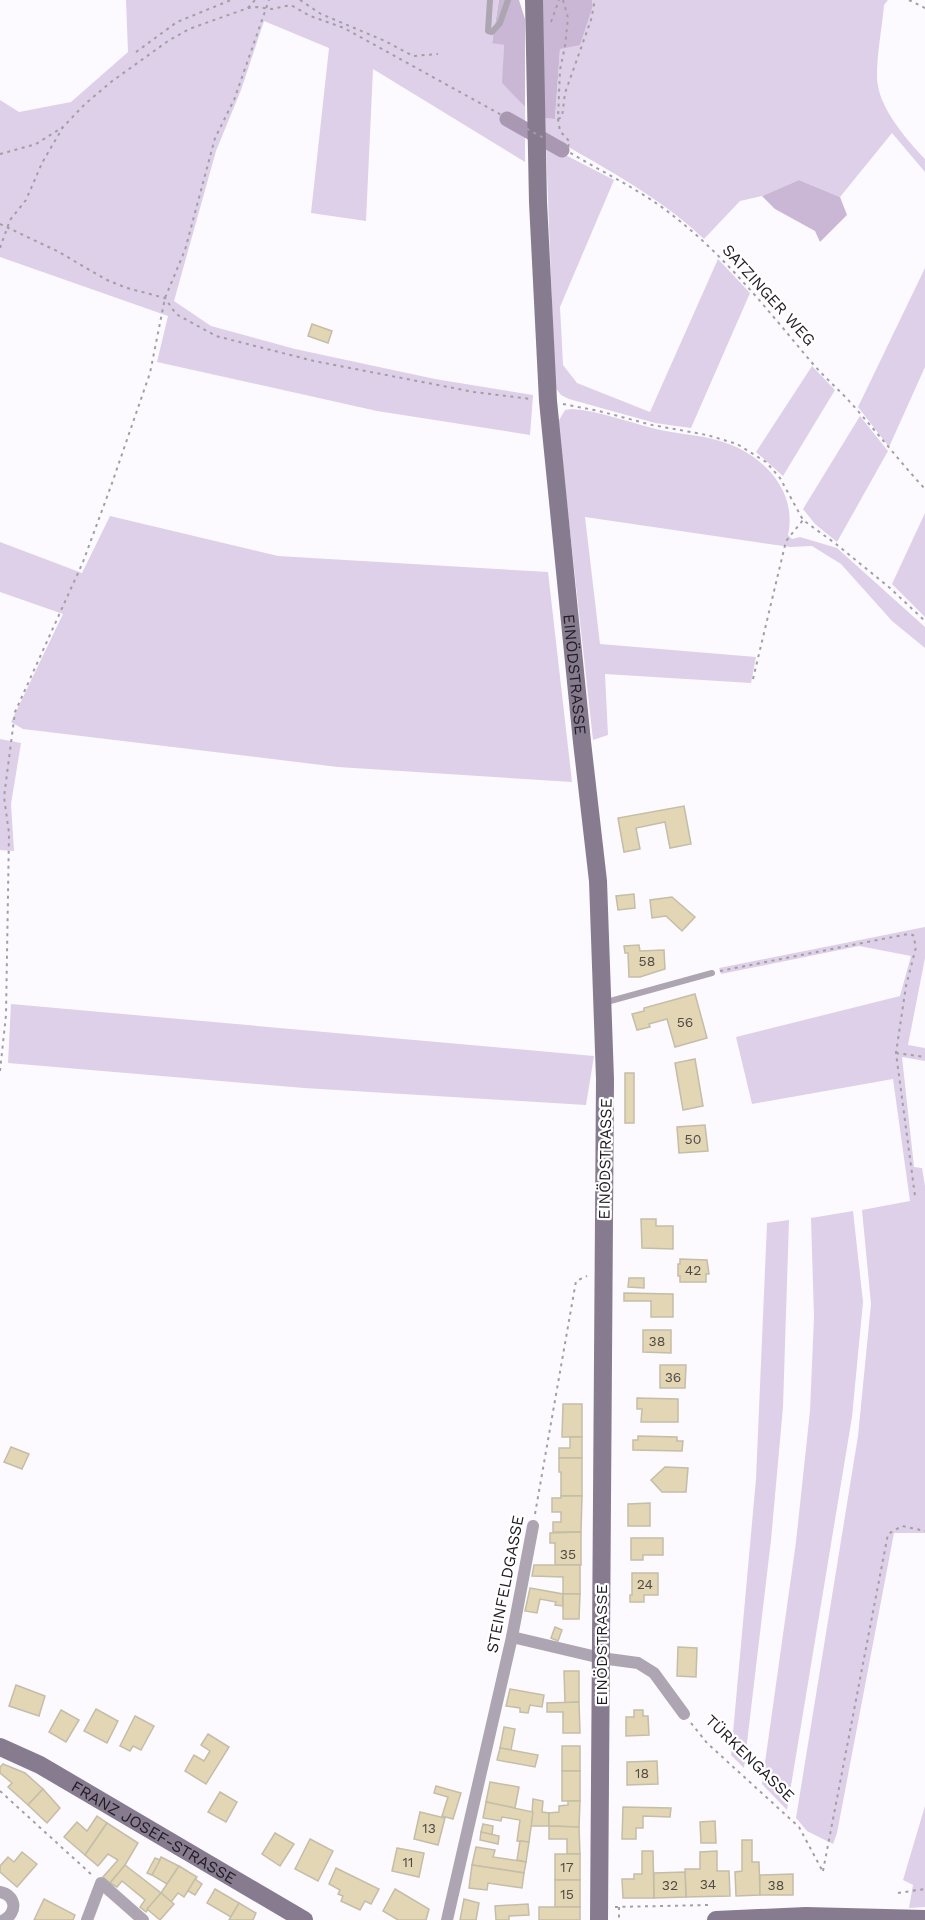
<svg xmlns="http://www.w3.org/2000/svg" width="925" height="1920" viewBox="0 0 925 1920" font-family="'Work Sans',sans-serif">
<rect width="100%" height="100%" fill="#fcfafe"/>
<g fill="#ded0e8">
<polygon points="126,0 499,0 492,42 504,45 503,83 525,107 525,162 373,69 366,221 311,213 329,48 264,21 241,90 216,151 174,301 211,326 295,349 435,379 533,395 530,435 377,411 157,362 168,316 0,257 0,100 19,112 71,102 128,52"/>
<path d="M592 0H888L884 5C882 28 877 52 877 75 876 105 906 139 925 159V172L892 133 840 197 799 180 762 196 740 201 704 239C657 194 595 163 539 130L540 118 555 119 560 49 593 5Z"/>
<polygon points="546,145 614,180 560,307 563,365 577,383 650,412 718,259 750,293 691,428 655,423 569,399 561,395 555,387"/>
<polygon points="925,268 925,367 889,447 858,407"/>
<polygon points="812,366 835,390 783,476 756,452"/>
<path d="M572 409C599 411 625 421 652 428 674 434 698 434 720 441 761 453 798 489 788 535L792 539 800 537 837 548 925 627V648L892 621 841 564 812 546 790 547 585 517 600 644 756 657 751 683 605 674 608 735 593 740 558 422 565 410Z"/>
<polygon points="860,416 888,451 837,542 815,524 803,509"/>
<polygon points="925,513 925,617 892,584"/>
<polygon points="110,516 278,556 548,572 572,782 338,767 23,729 11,722 63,614 0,592 0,542 82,573"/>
<polygon points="0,739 21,743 11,804 14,851 0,850"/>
<polygon points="925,927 925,958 908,1045 925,1048 925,1061 902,1057 914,1167 922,1168 925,1186 925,1533 894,1533 837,1833 833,1844 807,1831 796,1818 858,1436 871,1304 862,1210 910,1201 893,1079 752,1104 736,1037 900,996 911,956 859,946 721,974 719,968"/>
<polygon points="11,1004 594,1056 586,1105 304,1088 8,1063"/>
<polygon points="853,1211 863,1302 852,1417 787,1810 762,1784 796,1542 810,1411 814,1317 811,1218"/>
<polygon points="789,1220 783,1407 771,1540 744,1768 731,1755 756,1479 767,1223"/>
<polygon points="925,1806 925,1907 909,1908 913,1885 903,1880"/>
</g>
<g fill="#cab7d6">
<polygon points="499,0 519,0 525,19 525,107 502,83 504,45 492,43"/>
<polygon points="542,0 592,0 593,5 580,45 560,49 555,119 540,118"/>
<polygon points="799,180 840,197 847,215 820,242 815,231 775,209 762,196"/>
</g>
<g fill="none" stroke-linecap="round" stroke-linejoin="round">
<polyline stroke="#a997b4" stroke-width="15" points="507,119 562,150"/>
</g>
<g fill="#e2d6b4" stroke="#c4bda7" stroke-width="1.5">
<polygon points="312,324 332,331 328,343 308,336"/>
<polygon points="684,806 691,844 670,848 665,822 636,828 640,849 624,852 618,818"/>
<polygon points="634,894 635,908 618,910 616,896"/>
<polygon points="672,897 695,917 682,931 666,916 652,918 650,900"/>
<polygon points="639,945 640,951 664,950 665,969 640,977 629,977 628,953 625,953 624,946"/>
<polygon points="695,994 707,1038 675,1047 667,1019 649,1024 650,1027 637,1030 632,1014 644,1011 644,1008"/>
<polygon points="695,1059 703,1106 683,1110 675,1063"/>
<rect x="625" y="1073" width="9" height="50"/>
<polygon points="705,1125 708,1151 679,1153 677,1127"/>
<polygon points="641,1219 656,1219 656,1226 673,1226 673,1249 642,1248"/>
<polygon points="680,1259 707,1260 709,1274 706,1274 706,1282 680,1282 680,1276 678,1276 678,1264 680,1264"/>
<polygon points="629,1278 644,1278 644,1288 628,1287"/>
<polygon points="624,1293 673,1294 673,1317 651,1317 651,1301 624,1301"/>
<polygon points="643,1330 671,1330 671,1353 643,1352"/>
<polygon points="660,1365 686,1365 685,1388 660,1388"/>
<polygon points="637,1398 678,1399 678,1422 641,1422 642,1409 637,1409"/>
<polygon points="563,1404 582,1404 582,1437 562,1437"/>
<polygon points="638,1436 677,1437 677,1441 683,1441 682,1451 633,1450 633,1440 638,1440"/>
<polygon points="570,1437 582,1437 582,1458 559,1458 559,1448 570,1448"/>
<polygon points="11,1447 29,1454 22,1469 4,1462"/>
<polygon points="559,1458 582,1458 582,1496 561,1496 561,1472 559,1472"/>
<polygon points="665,1467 688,1468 686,1492 662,1492 651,1480"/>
<polygon points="561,1496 582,1496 581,1532 553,1532 553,1522 561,1522 561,1512 552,1512 552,1498 561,1498"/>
<polygon points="650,1503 650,1526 628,1526 628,1504"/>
<polygon points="581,1532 581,1565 555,1565 555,1543 550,1543 550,1533"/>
<polygon points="631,1538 663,1538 663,1555 643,1555 643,1560 631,1560"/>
<polygon points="534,1565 580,1565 580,1594 563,1594 563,1577 532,1576"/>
<polygon points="632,1573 658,1573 658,1595 644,1595 644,1602 630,1602 630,1595 632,1595"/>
<polygon points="530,1588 563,1594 563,1606 555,1605 556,1602 540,1599 537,1613 525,1611"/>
<polygon points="563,1594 580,1594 579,1619 563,1619"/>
<polygon points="555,1627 562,1630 558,1641 551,1638"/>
<polygon points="678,1647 697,1648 696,1677 677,1676"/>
<polygon points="564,1671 579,1671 579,1702 565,1703"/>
<polygon points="16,1685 45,1696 39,1716 9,1706"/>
<polygon points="510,1689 544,1695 542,1707 530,1705 528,1713 520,1712 520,1708 506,1706"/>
<polygon points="579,1702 580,1733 563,1733 563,1712 547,1712 547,1703"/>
<polygon points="96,1709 118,1721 107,1743 84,1731"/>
<polygon points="61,1710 79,1720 66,1742 49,1732"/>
<polygon points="634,1710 643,1710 643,1716 648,1716 649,1735 626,1736 626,1717 634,1717"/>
<polygon points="135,1716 154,1726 141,1750 133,1746 130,1751 120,1746"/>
<polygon points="504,1727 515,1729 511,1750 500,1748"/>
<polygon points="208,1734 229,1747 206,1784 185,1771 194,1755 204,1761 210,1751 201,1745"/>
<rect x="562" y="1746" width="18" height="25"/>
<polygon points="500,1748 538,1755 535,1767 497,1760"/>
<polygon points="657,1761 658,1784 627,1785 627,1762"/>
<polygon points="3,1764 25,1773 43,1789 28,1805 8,1787 12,1783 0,1773 0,1767"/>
<rect x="562" y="1771" width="18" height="30"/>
<polygon points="490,1782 519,1787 515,1808 486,1802"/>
<polygon points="436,1786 461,1793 453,1819 442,1816 448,1797 434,1793"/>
<polygon points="43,1789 60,1808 47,1823 28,1805"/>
<polygon points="220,1792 237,1802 226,1822 208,1812"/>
<polygon points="533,1799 543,1801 542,1812 549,1813 549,1826 531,1826"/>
<polygon points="568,1801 580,1801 579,1827 549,1826 549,1813 559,1812 559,1806 568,1805"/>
<polygon points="486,1802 533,1812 529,1842 517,1841 520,1820 502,1817 501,1821 483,1818"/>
<polygon points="623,1807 671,1808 670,1817 643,1816 643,1828 636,1828 636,1839 622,1839"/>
<polygon points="420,1812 445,1818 438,1845 414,1839"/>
<polygon points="97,1816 107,1823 85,1855 64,1837 77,1822 87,1831"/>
<polygon points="715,1821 716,1843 701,1843 700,1822"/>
<polygon points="107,1823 138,1843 125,1865 110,1883 103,1877 118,1860 108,1854 98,1866 85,1855"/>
<polygon points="483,1824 493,1826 492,1835 481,1832"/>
<polygon points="549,1826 579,1827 580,1854 567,1854 567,1839 549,1839"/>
<polygon points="481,1832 499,1836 498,1844 480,1840"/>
<polygon points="275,1833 294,1844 280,1866 262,1854"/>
<polygon points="310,1839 333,1851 318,1881 295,1869"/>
<polygon points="742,1840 752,1840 752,1862 759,1862 760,1895 736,1896 735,1872 742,1871"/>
<polygon points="520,1841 529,1842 526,1862 517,1860"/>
<polygon points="476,1847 495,1850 493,1857 526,1862 524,1873 472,1865"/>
<polygon points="397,1848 424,1853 419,1877 392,1871"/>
<polygon points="642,1851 653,1851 654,1898 623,1898 622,1879 634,1879 634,1874 642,1874"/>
<polygon points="717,1851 717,1871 729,1871 730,1896 686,1897 685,1869 700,1869 700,1852"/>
<polygon points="22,1852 37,1864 17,1887 0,1872 0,1866 8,1857 14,1862"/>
<rect x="555" y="1854" width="25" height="26"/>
<polygon points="161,1857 179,1866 167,1884 152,1875"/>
<polygon points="155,1858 160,1860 152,1875 147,1873"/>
<polygon points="125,1865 161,1893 146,1912 140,1907 145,1900 122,1881 117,1887 110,1883"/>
<polygon points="472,1865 524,1873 522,1888 488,1883 487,1890 469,1888"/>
<polygon points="179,1866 197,1877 184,1897 178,1893 171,1902 161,1893"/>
<polygon points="336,1868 379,1889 371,1904 365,1901 360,1910 341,1901 343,1896 338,1894 340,1890 329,1884"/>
<polygon points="685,1872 686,1897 654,1898 654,1873"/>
<polygon points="793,1874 793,1895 760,1895 760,1875"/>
<polygon points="195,1879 202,1884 195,1895 188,1891"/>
<rect x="555" y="1880" width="25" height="27"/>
<polygon points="215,1889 239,1903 231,1917 207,1903"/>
<polygon points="395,1889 429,1909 426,1920 398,1920 383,1911"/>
<polygon points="161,1893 174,1904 160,1920 147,1909"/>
<polygon points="44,1899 75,1915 73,1920 34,1920"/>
<polygon points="464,1899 479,1903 476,1920 460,1920"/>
<polygon points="239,1903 256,1913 253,1920 229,1920"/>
<polygon points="528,1904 529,1915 509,1916 509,1920 496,1920 495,1906"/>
<rect x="539" y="1907" width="41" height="13"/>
</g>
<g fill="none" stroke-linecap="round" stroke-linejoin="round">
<g stroke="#a19fa4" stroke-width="2" stroke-dasharray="3 4.5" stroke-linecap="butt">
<polyline points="300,0 321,14 385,41 413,56 438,54"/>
<polyline points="563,0 568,18 565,46 560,70 558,119 560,131 570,142 566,151"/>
<polyline points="909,0 925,8"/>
<polyline points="248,8 255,0"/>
<polyline points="551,22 559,0"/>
<polyline points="136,52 177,22 231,0"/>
<polyline points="558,119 562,117 565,93 591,20 595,0"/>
<path d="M564 149C601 172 642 190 676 218 728 259 770 313 813 364 827 380 843 393 857 410 880 436 901 463 925 489"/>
<polyline points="0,154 36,144 63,127"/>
<polyline points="0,224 57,251 107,280 127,288 165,298 176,314 216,336 314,361 474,392 531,399"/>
<polyline points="0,248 10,220 26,200 42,163 63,127 85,104 111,82 168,41 189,29 248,8 257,7 272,9 291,5 310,16 344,28 507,118"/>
<polyline points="563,404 599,411 652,425 707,435 737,444 766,462 780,478 803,520 836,544 890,588 925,621"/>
<polyline points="753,679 786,541 803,520"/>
<polyline points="720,971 908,934 913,935 916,947 906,986 896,1053 915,1196"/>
<polyline points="896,1053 925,1057"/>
<polyline points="0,1071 6,1015 9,833 4,797 15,712 83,562 111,486 150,373 165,298 185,250 215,138 234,100 269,0"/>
<polyline points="535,1514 576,1281 587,1276"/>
<polyline points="691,1723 707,1743 799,1827 822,1870"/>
<polyline points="0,1791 92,1875"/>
<polyline points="823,1871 888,1534 902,1526 925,1531"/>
<polyline points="898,1893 925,1889"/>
<polyline points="615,1907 709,1905"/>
<polyline points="619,1907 619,1920"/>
</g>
<g stroke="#ada5b2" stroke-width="6">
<polyline points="490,0 488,31 492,32 500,23 508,0"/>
<polyline points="603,1003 712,973"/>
</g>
<g stroke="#ada5b2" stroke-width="12">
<polyline points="512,1637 601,1658 638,1663 654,1673 684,1714"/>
<path d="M0 1892C16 1895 18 1912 4 1920"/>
<polyline points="87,1920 101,1883 143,1920"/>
<polyline points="447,1920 512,1637 533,1526"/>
</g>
<g stroke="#877b8f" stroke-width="18">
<path id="s1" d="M534 0 538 202 548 401 582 742 598 881 605 1079 599 1920"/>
<path id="s2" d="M0 1747 40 1765 304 1920"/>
<polyline points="716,1920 806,1916 925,1919"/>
</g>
<polyline stroke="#a19fa4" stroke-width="2" stroke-dasharray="3 4.5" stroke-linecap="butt" points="507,118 564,149"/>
</g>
<g text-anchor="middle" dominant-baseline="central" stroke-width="4.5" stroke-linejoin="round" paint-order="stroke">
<g font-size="14" fill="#504a47">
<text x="647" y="961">58</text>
<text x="685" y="1022">56</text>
<text x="693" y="1139">50</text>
<text x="693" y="1270">42</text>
<text x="657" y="1341">38</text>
<text x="673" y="1377">36</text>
<text x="568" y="1554">35</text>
<text x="645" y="1584">24</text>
<text x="642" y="1773">18</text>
<text x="429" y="1828">13</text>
<text x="408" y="1862">11</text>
<text x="567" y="1867">17</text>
<text x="708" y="1884">34</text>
<text x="670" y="1885">32</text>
<text x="776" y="1885">38</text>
<text x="567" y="1894">15</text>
</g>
<g font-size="16" fill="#201c23" stroke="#fff">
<text transform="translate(769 295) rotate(48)">SATZINGER WEG</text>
<text stroke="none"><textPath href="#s1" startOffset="676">EINÖDSTRASSE</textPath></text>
<text transform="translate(605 1159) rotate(-89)">EINÖDSTRASSE</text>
<text transform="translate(505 1584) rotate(-79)">STEINFELDGASSE</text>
<text transform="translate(601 1645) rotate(-90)">EINÖDSTRASSE</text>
<text transform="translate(750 1758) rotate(44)">TÜRKENGASSE</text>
<text stroke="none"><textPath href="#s2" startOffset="176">FRANZ JOSEF-STRASSE</textPath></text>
</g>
</g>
</svg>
